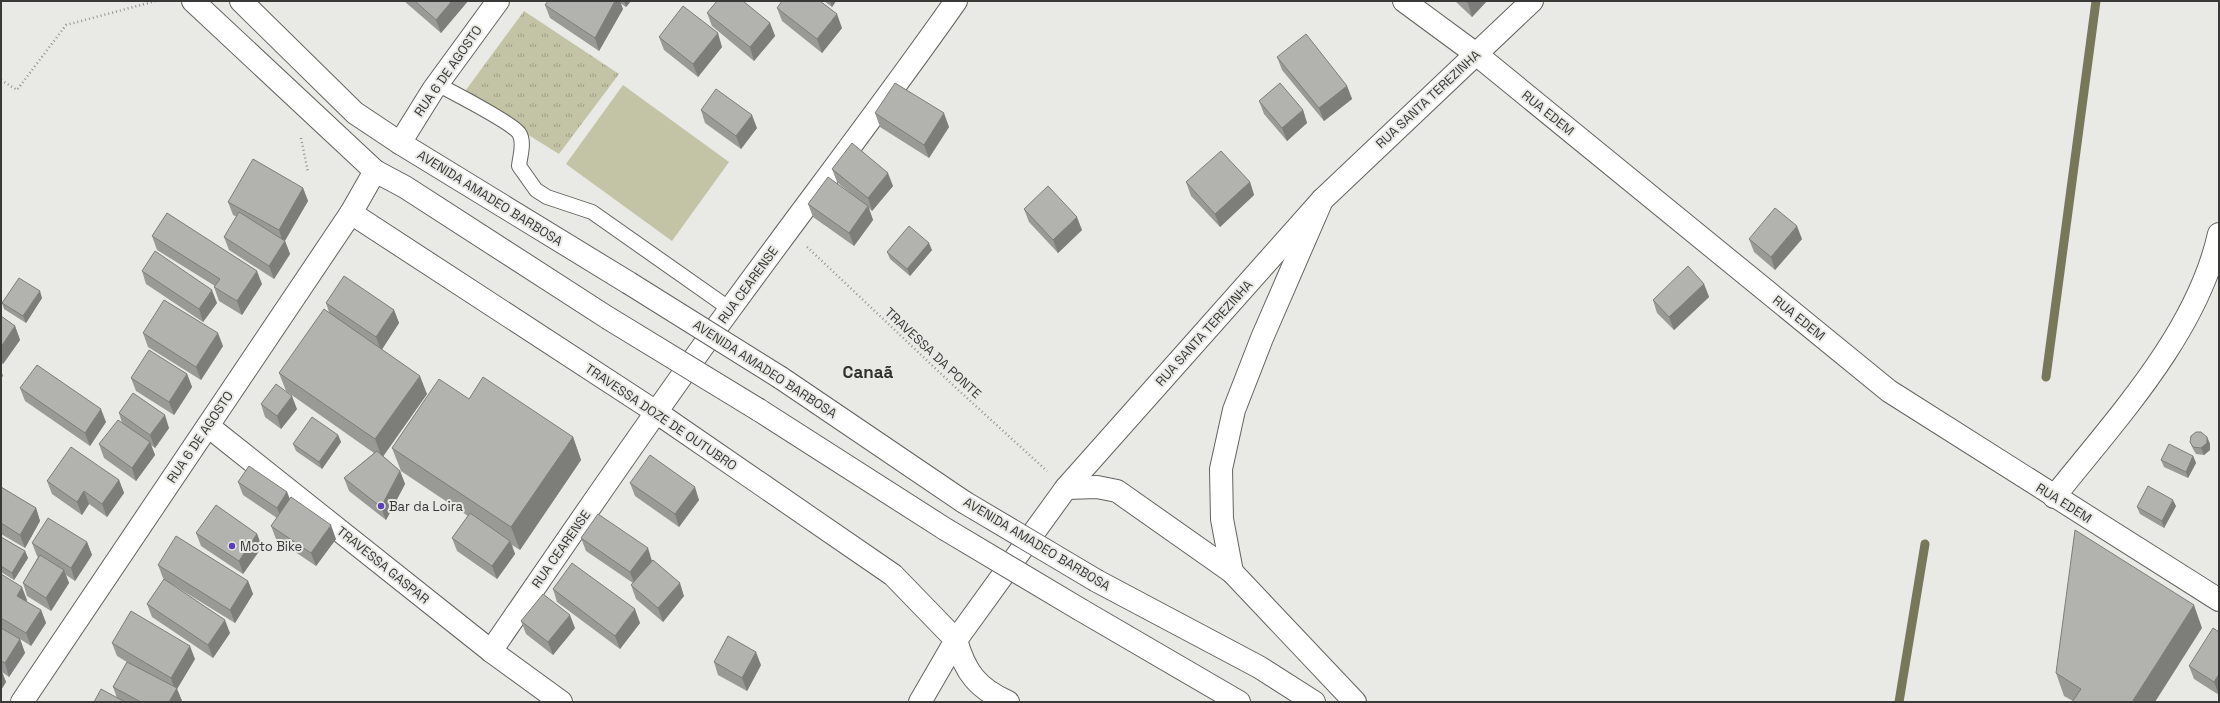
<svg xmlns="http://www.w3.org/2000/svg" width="2220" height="703" viewBox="0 0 2220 703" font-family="'Space Grotesk',sans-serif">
<defs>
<pattern id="park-tufts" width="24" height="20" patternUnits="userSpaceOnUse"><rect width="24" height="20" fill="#c3c3a5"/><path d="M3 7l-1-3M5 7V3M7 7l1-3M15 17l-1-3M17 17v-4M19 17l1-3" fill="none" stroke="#9f9f87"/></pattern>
</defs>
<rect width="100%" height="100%" fill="#e9e9e5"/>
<polygon fill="url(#park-tufts)" points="524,11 619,74 559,154 463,94"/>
<polygon fill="#c3c3a5" points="623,85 729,162 672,241 566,164"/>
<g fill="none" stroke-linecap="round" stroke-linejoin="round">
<g stroke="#77775a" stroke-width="9">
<polyline points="2046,377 2096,1"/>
<polyline points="1899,702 1925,544"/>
</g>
<g stroke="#636360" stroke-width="16">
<path id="lane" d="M437 84C452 92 511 122 519 133 525 142 520 156 519 166L536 190 547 197 592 212 730 309"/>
</g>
<g stroke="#636360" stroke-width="24">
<g id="street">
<polyline points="1404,1 1476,54 1889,391 2219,600"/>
<polyline points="400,143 433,90 498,1"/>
<polyline points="351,213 656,412 893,575 956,640"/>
<polyline points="208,426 491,651 561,702"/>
<path d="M2054 497C2116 419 2197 333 2219 234"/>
<path d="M491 651C570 536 648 421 730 309 805 206 883 105 956 1"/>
<polyline points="920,702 956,640 1066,488 1322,200 1532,1"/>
</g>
</g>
<g stroke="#636360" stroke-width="24">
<polyline id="secondary" points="22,702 351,213 375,171"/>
</g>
<g stroke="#636360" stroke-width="24">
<g id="primary">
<polyline points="193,1 375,171 405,187 608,318"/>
<polyline points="241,1 355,113 400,143 629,283"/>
<polyline points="781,378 964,502"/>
<polyline points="759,410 945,529"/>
<polyline points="1066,488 1097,487 1117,491 1232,572 1355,702"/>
<polyline points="1232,572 1222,519 1221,469 1234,410 1262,338 1322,200"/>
<polyline points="1097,581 1259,667 1314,702"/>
<polyline points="1081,610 1239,702"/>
<path d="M956 640C965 672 977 688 1008 702"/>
</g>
</g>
<g stroke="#939390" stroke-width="2.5" stroke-dasharray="1 3" stroke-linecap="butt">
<polyline points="1,80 17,90 66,25 156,1"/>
<polyline points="301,138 308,172"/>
<polyline points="807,247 955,387 1047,471"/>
</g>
<use href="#lane" stroke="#fff" stroke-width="14"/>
<use href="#street" stroke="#fff" stroke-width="22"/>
<use href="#secondary" stroke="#fff" stroke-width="22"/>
<use href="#primary" stroke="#fff" stroke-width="22"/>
<g stroke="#636360" stroke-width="24" stroke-linecap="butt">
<g id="primary-bridge">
<polyline points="629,283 781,378"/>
<polyline points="608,318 759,410"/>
<polyline points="964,502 1097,581"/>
<polyline points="945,529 1081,610"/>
</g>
</g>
<use href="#primary-bridge" stroke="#fff" stroke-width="22"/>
</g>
<g fill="#999996">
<polygon points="404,1 468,1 441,33"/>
<polygon points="548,1 631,1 626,7 620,3 623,9 599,51 550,18 545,5"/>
<polygon points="824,1 836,1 832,7"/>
<polygon points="1455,1 1487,1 1472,17"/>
<polygon points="777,8 842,28 822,53 782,21"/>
<polygon points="707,13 770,23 775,36 754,61 712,26"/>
<polygon points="659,37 722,47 698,77 664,50"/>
<polygon points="1277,57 1347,86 1352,99 1324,121 1282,70"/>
<polygon points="1259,101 1303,110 1307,123 1287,141 1264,114"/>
<polygon points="701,110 757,128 741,149 705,123"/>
<polygon points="875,113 949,127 929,158 880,127"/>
<polygon points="832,169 893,186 872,211 869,208 873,220 854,246 813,217 808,204 855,197 837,182"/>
<polygon points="1186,182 1250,182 1254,195 1220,227 1191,196"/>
<polygon points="303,188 308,201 285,241 290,254 274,279 229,250 224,237 237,217 233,215 228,202"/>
<polygon points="1024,209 1082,230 1058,253 1029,222"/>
<polygon points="152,236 262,284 242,315 219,301 214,287 215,286 157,250"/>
<polygon points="1749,239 1802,239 1775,270 1754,252"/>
<polygon points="932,250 910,276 890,259 887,252"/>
<polygon points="142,271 217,303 203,322 146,284"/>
<polygon points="1704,284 1709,297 1674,330 1657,313 1653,300"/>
<polygon points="42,298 26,323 4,309 2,303"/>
<polygon points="326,303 394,310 399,323 382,349 427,394 383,456 400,471 405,484 386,520 349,491 344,478 374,453 286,391 279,373 329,312"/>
<polygon points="1,316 15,326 20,340 3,364 1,363"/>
<polygon points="143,333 223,346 201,380 148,347"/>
<polygon points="187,374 192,387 174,415 136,391 131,378"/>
<polygon points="20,388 106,422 90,446 25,401"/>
<polygon points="469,399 573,437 581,460 520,550 512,545 515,554 497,579 457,551 452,538 468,516 401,471 392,448"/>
<polygon points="261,404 297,409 281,429 265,417"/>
<polygon points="119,413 169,428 155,448 151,445 155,455 136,481 104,458 99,444 122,423"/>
<polygon points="338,435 341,442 322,469 296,451 293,444"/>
<polygon points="2207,437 2210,444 2210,450 2204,455 2196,454 2193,449 2190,442"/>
<polygon points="2193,456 2196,463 2188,478 2164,467 2161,460"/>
<polygon points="119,480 124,493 107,517 89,504 82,515 52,494 47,481"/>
<polygon points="238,482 287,492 290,499 336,539 316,566 276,539 271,526 277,518 243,495"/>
<polygon points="630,483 699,500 679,527 635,496"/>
<polygon points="1,487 36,508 40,521 25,548 1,534"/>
<polygon points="2176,506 2164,528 2140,514 2137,507"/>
<polygon points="196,533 257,534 262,547 243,574 201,546"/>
<polygon points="1,537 25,551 28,558 14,580 1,572"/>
<polygon points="581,538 652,560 684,596 663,622 636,599 631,585 633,583 586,551"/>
<polygon points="87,542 92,555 75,581 66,575 69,583 51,611 27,596 23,583 38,557 37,556 32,543"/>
<polygon points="158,565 248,581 253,594 235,623 170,583 230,633 213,658 152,617 147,604 164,579 163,578"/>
<polygon points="1,574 27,600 26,601 41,610 46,623 31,646 20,639 25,653 9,677 2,672 6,682 1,690"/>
<polygon points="553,589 640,623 620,649 557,602"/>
<polygon points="521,621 575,628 553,655 526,634"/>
<polygon points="2202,628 2073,701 2064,696 2056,673"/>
<polygon points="2219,632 2219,695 2194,679 2189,666"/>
<polygon points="112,643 195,659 177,689 182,701 181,702 94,702 117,698 113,687 127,662 117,656"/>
<polygon points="714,662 761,665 747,691 718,675"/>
</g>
<g fill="#7d7d7a">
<polygon points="452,1 468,1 441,33 436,20"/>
<polygon points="615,1 620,1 623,9 599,51 595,38"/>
<polygon points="624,1 631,1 626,7"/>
<polygon points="830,1 836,1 832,7"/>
<polygon points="1470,1 1487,1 1472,17 1468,3"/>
<polygon points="837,14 842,28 822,53 817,39"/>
<polygon points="770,23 775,36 754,61 750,47"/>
<polygon points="718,33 722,47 698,77 693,64"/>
<polygon points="1347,86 1352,99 1324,121 1319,108"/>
<polygon points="1303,110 1307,123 1287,141 1282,128"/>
<polygon points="944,113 949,127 929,158 924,145"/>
<polygon points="752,115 757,128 741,149 736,136"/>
<polygon points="888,173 893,186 872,211 868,198"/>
<polygon points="1250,182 1254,195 1220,227 1215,214"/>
<polygon points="303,188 308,201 284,242 285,241 290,254 274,279 269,266 283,243 279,230"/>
<polygon points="868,206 873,220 854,246 849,233"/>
<polygon points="1077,217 1082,230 1058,253 1053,240"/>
<polygon points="1797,226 1802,239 1775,270 1771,257"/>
<polygon points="929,243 932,250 910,276 907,269"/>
<polygon points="257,271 262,284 242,315 237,301"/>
<polygon points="1704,284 1709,297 1674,330 1669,317"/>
<polygon points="212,290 217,303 203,322 199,309"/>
<polygon points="40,291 42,298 26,323 23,316"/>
<polygon points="394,310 399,323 381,351 376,337"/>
<polygon points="15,326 20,340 3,364 1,358 1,347"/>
<polygon points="218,333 223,346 201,380 196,367"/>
<polygon points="1,370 3,376 1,378"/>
<polygon points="187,374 192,387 174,415 169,402"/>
<polygon points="420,376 427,394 382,458 375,439"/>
<polygon points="292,396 297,409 281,429 277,416"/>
<polygon points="101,409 106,422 90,446 85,433"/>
<polygon points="165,415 169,428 155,448 150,435"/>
<polygon points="338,435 341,442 322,469 319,462"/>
<polygon points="573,437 581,460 520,550 511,527"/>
<polygon points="2207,437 2210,444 2210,450 2204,455 2201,448"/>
<polygon points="150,442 155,455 136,481 132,468"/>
<polygon points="2193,456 2196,463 2188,478 2186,472"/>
<polygon points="400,471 405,484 386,520 381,507"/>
<polygon points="119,480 124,493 107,517 102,504"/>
<polygon points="695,487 699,500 679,527 675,514"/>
<polygon points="84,491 89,504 82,515 77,502"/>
<polygon points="287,492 292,506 282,521 277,508"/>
<polygon points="2173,500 2176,506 2164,528 2162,521"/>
<polygon points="36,508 40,521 25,548 20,535"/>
<polygon points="331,525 336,539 316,566 311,553"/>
<polygon points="257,534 262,547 243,574 239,561"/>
<polygon points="510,541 515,554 497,579 492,566"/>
<polygon points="87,542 92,555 75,581 71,568"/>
<polygon points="648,548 652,561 635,585 630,572"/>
<polygon points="25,551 28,558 14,580 12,573"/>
<polygon points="64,570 69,583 51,611 46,598"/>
<polygon points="248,581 253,594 235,623 230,610"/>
<polygon points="680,583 684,596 663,622 658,608"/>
<polygon points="22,587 27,600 22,609 17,596"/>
<polygon points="2194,605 2202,628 2155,702 2132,702"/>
<polygon points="635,609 640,623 620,649 615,636"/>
<polygon points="41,610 46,623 31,646 26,633"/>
<polygon points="570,615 575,628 553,655 548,642"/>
<polygon points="225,620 230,633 213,658 208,645"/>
<polygon points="20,639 25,653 9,677 5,663"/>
<polygon points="190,646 195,659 177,689 182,701 181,702 169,702 175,691 171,678"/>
<polygon points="756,652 761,665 747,691 742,678"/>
<polygon points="1,669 6,682 1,690"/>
<polygon points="2219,674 2219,695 2214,682"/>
</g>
<g fill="#b2b2ae" stroke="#7d7d7a">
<polygon points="415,1 452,1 436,20"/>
<polygon points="548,1 615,1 595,38 545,5"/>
<polygon points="717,1 743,1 770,23 750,47 707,13"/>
<polygon points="782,1 820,1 837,14 817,39 777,8"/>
<polygon points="1465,1 1470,1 1468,3"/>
<polygon points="683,6 718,33 693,64 659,37"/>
<polygon points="1306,34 1347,86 1319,108 1277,57"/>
<polygon points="895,83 944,113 924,145 875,113"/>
<polygon points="1280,83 1303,110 1282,128 1259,101"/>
<polygon points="716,89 752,115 736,136 701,110"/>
<polygon points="852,143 888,173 868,198 832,169"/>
<polygon points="1221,151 1250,182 1215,214 1186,182"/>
<polygon points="253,159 303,188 279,230 228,202"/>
<polygon points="828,177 868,206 849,233 808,204"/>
<polygon points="1048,186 1077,217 1053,240 1024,209"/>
<polygon points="1775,208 1797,226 1771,257 1749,239"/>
<polygon points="239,212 285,241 269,266 224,237"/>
<polygon points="167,213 257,271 237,301 214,287 220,279 152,236"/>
<polygon points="909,226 929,243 907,269 887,252"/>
<polygon points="155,251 212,290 199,309 142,271"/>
<polygon points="1688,266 1704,284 1669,317 1653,300"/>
<polygon points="344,276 394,310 376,337 326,303"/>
<polygon points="19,278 40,291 23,316 2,303"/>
<polygon points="164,300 218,333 196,367 143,333"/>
<polygon points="324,309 420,376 375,439 279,373"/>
<polygon points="1,316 15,326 1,347"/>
<polygon points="149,350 187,374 169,402 131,378"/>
<polygon points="37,365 101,409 85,433 20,388"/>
<polygon points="483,377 573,437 511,527 392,448 439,379 469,399"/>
<polygon points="276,384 292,396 277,416 261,404"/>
<polygon points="133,393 165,415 150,435 119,413"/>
<polygon points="312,417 338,435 319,462 293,444"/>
<polygon points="118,420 150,442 132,468 99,444"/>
<polygon points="2196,432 2201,432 2207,437 2207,443 2201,448 2193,447 2190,442 2191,436"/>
<polygon points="2169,444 2193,456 2186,472 2161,460"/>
<polygon points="71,447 119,480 102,504 84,491 77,502 47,481"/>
<polygon points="377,451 400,471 381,507 344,478"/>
<polygon points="650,455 695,487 675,514 630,483"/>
<polygon points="249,466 287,492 277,508 238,482"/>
<polygon points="2148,486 2173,500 2162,521 2137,507"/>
<polygon points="1,487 36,508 20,535 1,523"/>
<polygon points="291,497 331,525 311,553 271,526"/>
<polygon points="216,505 257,534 239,561 196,533"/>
<polygon points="470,513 510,541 492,566 452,538"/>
<polygon points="598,514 648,548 630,572 581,538"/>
<polygon points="48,518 87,542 71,568 32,543"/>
<polygon points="2075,530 2194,605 2132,702 2072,702 2081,689 2056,673"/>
<polygon points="176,536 248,581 230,610 158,565"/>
<polygon points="1,537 25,551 12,573 1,566"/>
<polygon points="40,555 64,570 46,598 23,583"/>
<polygon points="653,560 680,583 658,608 631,585"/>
<polygon points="572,563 635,609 615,636 553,589"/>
<polygon points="1,574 22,587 17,596 41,610 26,633 1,618"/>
<polygon points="164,579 225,620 208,645 147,604"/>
<polygon points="543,594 570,615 548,642 521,621"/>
<polygon points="131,611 190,646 171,678 112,643"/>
<polygon points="1,628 20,639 5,663 1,661"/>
<polygon points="2213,628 2219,632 2219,674 2214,682 2189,666"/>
<polygon points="728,636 756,652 742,678 714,662"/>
<polygon points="127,662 177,688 169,702 141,702 113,687"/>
<polygon points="101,689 125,702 94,702"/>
</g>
<g fill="#5940b8" stroke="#e9e9e5" stroke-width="1.5">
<circle cx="381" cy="506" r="4"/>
<circle cx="232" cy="546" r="4"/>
</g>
<g text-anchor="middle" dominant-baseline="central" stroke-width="4" stroke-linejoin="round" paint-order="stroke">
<g font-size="13" fill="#393938" stroke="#e9e9e5">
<text transform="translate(448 71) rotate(-55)">RUA 6 DE AGOSTO</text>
<text transform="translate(1428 99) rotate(-43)">RUA SANTA TEREZINHA</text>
<text transform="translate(1548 113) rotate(39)">RUA EDEM</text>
<text transform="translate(490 198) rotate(32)">AVENIDA AMADEO BARBOSA</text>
<text transform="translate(748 285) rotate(-54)">RUA CEARENSE</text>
<text transform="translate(1799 318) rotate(39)">RUA EDEM</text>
<text transform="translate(1204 333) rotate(-48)">RUA SANTA TEREZINHA</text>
<text transform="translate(933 353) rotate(43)">TRAVESSA DA PONTE</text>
<text transform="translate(765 369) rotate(33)">AVENIDA AMADEO BARBOSA</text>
<text transform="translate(661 417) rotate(34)">TRAVESSA DOZE DE OUTUBRO</text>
<text transform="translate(200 437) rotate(-56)">RUA 6 DE AGOSTO</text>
<text transform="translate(2064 503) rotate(32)">RUA EDEM</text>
<text transform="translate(1037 544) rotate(31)">AVENIDA AMADEO BARBOSA</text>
<text transform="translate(561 549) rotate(-55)">RUA CEARENSE</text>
<text transform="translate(383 565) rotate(39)">TRAVESSA GASPAR</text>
</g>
<g font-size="13" fill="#393938" stroke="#e9e9e5" text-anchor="start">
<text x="389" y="506">Bar da Loira</text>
<text x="240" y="546">Moto Bike</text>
</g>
<g font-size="17" font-weight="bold" fill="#30302d" stroke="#e9e9e5">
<text x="868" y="372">Canaã</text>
</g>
</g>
<rect width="2220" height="703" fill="none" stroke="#393938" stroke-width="4"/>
</svg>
